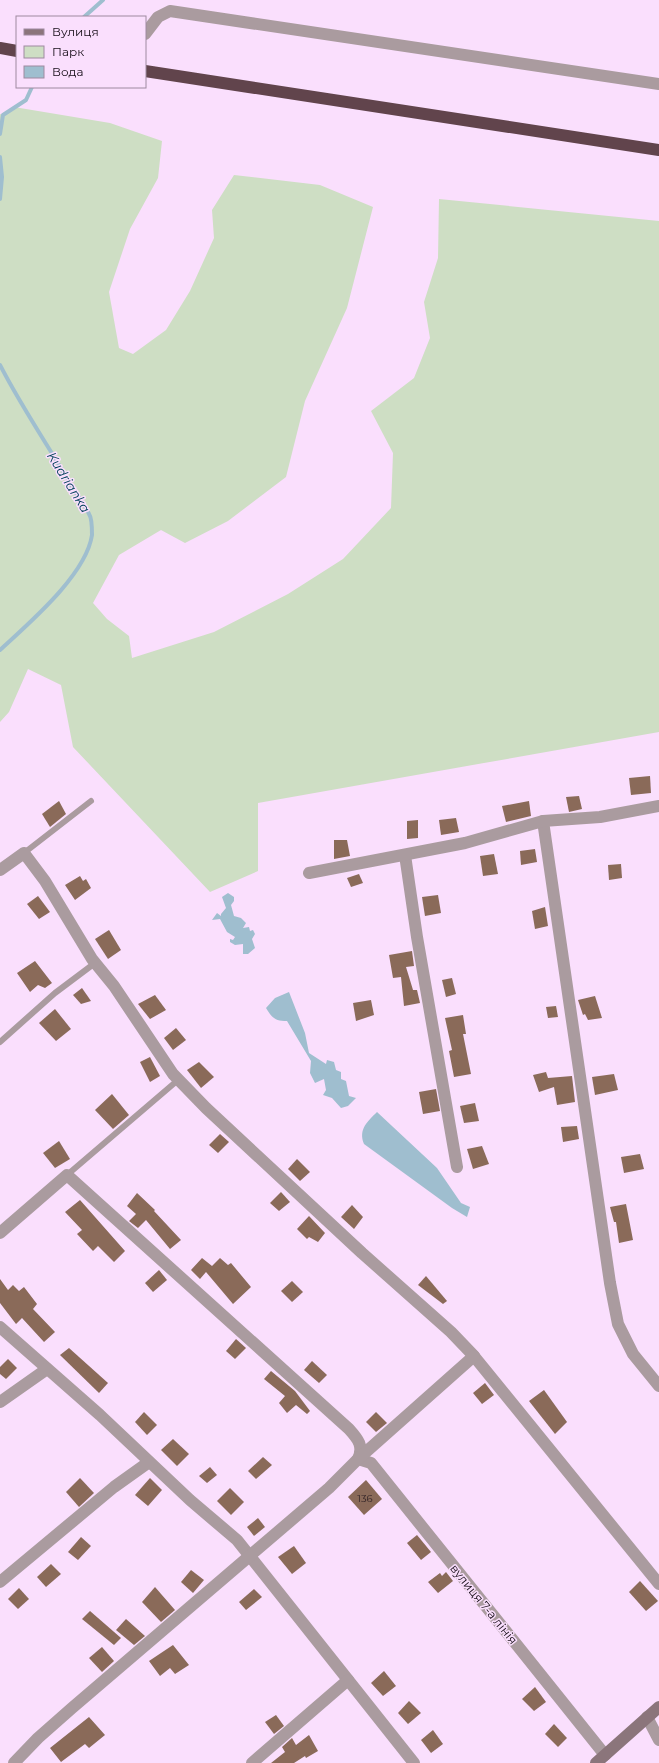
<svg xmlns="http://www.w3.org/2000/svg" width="659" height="1763" viewBox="0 0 659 1763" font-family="Montserrat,sans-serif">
<rect width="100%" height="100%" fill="#fadffd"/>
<polygon fill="#cedec4" points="14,107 110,123 162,141 158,178 130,229 109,292 119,348 133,354 166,330 190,291 214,238 212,210 234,175 320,185 373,207 347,308 305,401 286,477 228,521 185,543 161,530 119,555 93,603 107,619 129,636 132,658 214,632 288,594 343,559 391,508 393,453 371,411 414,378 430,338 424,302 438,258 439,199 659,221 659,732 258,803 258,871 210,892 73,747 61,685 28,669 9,712 0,722 0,114 3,115"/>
<g fill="#9fbecf">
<polygon points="228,893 234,897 234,901 231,905 234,916 241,918 246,923 243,928 249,927 250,931 253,930 255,934 252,939 255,948 248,954 243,954 243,944 235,945 230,942 230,939 233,940 235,937 227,932 220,919 212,920 217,913 221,916 221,914 226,908 222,897"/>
<path d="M289 992 305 1033 309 1053 326 1064 327 1060 334 1062 336 1070 341 1072V1079L346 1081 349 1096 356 1098 348 1106 341 1108 332 1098 323 1095 326 1090 324 1079 315 1083 310 1073 311 1061 287 1021C275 1021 272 1018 266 1008L275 998Z"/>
<path d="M377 1112 437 1168 461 1203 470 1207 467 1217 452 1208 364 1144C358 1129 368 1121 377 1112Z"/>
</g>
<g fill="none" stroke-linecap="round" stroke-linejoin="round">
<g stroke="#9fbecf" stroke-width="4">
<polyline points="84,17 103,0"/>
<polyline points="0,134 3,115 26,100 32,87"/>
<polyline points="0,157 2,177 0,199"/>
<path d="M0 365C22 408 49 447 73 488 78 497 85 505 89 514 92 518 92 529 92 535 86 575 29 623 0 650"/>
</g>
</g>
<g fill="#8a6a59">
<polygon points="650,776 651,793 631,795 629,778"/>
<polygon points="579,796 582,809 569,812 566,797"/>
<polygon points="59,801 66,814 50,827 42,814"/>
<polygon points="529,801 531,816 506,822 502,806"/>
<polygon points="456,818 459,832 441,835 439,820"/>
<polygon points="418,820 418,838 407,839 407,821"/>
<polygon points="334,840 347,840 350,856 334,859"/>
<polygon points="535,849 537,862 521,865 520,851"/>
<polygon points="494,854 498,874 483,876 480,856"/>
<polygon points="621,864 622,878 609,880 608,865"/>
<polygon points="359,874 363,883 351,887 347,878"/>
<polygon points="80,876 83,881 86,879 91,888 75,900 65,885"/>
<polygon points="438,895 441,913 425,916 422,897"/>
<polygon points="38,896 50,912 39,919 27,904"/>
<polygon points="545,907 548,926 535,929 532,911"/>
<polygon points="109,930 121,950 108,959 95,939"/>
<polygon points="412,951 414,966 406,967 413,990 417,990 420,1003 404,1006 401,977 393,978 389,955"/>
<polygon points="35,961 52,983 45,988 38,985 30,992 17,973"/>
<polygon points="452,978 456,994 446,997 442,980"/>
<polygon points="82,988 91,1001 81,1004 73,995"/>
<polygon points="155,995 166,1010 150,1019 138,1004"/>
<polygon points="595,996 602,1018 588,1020 585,1014 583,1015 578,1000"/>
<polygon points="371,1000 374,1015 356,1021 353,1003"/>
<polygon points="556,1006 558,1017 548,1018 546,1007"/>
<polygon points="55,1009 71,1029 56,1041 39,1023"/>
<polygon points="463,1015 466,1034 463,1034 471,1074 454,1077 449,1051 452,1050 445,1018"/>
<polygon points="176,1028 186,1040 173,1050 164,1038"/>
<polygon points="150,1057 160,1076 150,1082 140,1062"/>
<polygon points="199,1062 214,1077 201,1088 187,1070"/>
<polygon points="546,1072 548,1078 572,1076 575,1102 557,1105 554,1087 539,1092 533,1075"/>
<polygon points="614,1074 618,1090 595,1095 592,1077"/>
<polygon points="436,1089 440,1111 423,1114 419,1092"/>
<polygon points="112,1094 129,1115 113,1129 95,1110"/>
<polygon points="475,1103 479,1121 464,1123 460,1106"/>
<polygon points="577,1126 579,1139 563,1142 561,1127"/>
<polygon points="220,1134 229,1142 218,1153 209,1145"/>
<polygon points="59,1141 70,1159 55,1168 43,1153"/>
<polygon points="482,1146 489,1164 473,1169 467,1149"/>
<polygon points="640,1154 644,1169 624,1173 621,1157"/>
<polygon points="297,1159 310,1172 300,1181 288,1169"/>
<polygon points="281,1192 290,1202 279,1211 270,1203"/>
<polygon points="137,1193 155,1210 154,1211 181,1240 170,1249 146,1220 138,1228 129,1221 136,1214 127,1206"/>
<polygon points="80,1200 125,1251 114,1262 98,1246 93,1251 77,1234 82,1230 65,1212"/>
<polygon points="626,1204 633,1240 619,1243 616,1222 614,1222 610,1207"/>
<polygon points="352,1205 363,1217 354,1229 341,1217"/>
<polygon points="309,1216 325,1233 318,1242 309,1237 307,1239 297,1229"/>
<polygon points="202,1258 212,1266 220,1258 228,1265 231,1263 251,1287 233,1304 206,1272 200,1279 191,1270"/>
<polygon points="159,1270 167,1280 153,1292 145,1283"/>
<polygon points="426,1276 447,1301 443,1304 418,1285"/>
<polygon points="0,1279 8,1290 13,1285 19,1291 24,1287 37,1304 33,1309 55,1332 44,1342 22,1318 16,1324 0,1303"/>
<polygon points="292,1281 303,1292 292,1302 281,1291"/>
<polygon points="236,1339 246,1348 235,1359 226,1351"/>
<polygon points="69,1348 108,1383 99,1393 60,1355"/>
<polygon points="8,1359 17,1368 6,1379 0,1374 0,1367"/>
<polygon points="312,1361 327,1375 319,1383 304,1370"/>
<polygon points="271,1371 295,1391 310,1411 307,1414 296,1405 287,1413 279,1403 285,1396 264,1379"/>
<polygon points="485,1383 494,1395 482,1404 473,1393"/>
<polygon points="544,1390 567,1422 555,1434 529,1401"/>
<polygon points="144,1412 157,1425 147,1435 135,1422"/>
<polygon points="376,1412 387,1423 376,1432 366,1422"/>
<polygon points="173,1439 189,1454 177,1466 161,1450"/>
<polygon points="263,1457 272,1465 256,1479 248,1471"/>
<polygon points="210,1467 217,1475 207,1483 199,1476"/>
<polygon points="80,1478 94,1493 79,1507 66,1492"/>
<polygon points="150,1478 162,1490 148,1506 135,1495"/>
<polygon points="366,1480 382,1499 364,1515 348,1497"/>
<polygon points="230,1488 244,1502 231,1515 217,1501"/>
<polygon points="258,1518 265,1527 254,1536 247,1527"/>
<polygon points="417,1535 431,1552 421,1560 407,1543"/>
<polygon points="81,1537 91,1546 78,1560 68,1552"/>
<polygon points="294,1546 306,1563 292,1574 278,1557"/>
<polygon points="51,1564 61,1574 46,1587 37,1577"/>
<polygon points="191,1570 204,1580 193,1593 181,1582"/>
<polygon points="446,1572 453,1581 438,1593 428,1582 440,1573 442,1576"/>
<polygon points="640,1581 658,1601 646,1611 629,1592"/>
<polygon points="155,1587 175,1610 161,1622 142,1602"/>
<polygon points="19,1588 29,1599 18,1609 8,1599"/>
<polygon points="254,1589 262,1597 246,1610 239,1602"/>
<polygon points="90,1611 121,1638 114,1645 82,1619"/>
<polygon points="126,1619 145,1636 134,1645 116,1630"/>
<polygon points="173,1645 189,1665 175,1674 170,1668 160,1676 149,1661"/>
<polygon points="102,1647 114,1661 102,1672 89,1658"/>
<polygon points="384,1671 396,1686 383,1696 371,1683"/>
<polygon points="535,1687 546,1702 534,1711 522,1699"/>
<polygon points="409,1701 421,1713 408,1724 398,1713"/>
<polygon points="276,1715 284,1726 274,1734 265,1722"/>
<polygon points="89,1717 105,1735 89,1748 85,1744 61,1762 50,1748"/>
<polygon points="554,1724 567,1738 558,1747 545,1734"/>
<polygon points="433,1730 443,1744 431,1753 421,1740"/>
<polygon points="309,1735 318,1751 306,1758 305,1756 294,1763 271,1763 285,1752 282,1747 292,1738 296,1745"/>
</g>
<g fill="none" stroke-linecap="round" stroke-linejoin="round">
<g stroke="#aa9b9f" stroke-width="6">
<polyline points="24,853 91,801"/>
<polyline points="0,1042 55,993 95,963"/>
<polyline points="67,1175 178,1080"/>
</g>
<g stroke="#aa9b9f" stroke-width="12">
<polyline points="145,34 158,17 170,11 659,84"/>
<polyline points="543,821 610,1283 618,1324 633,1354 659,1386"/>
<polyline points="405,855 417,937 457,1167"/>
<polyline points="0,870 24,853 45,881 92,959 114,986 173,1074 206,1108 362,1253 451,1332 473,1355 659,1584"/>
<polyline points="309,873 465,843 543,821 600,817 659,806"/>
<path d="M0 1233 67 1175 349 1429C358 1439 364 1446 358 1459"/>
<polyline points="0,1327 100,1415 190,1500 237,1540 414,1763"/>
<polyline points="0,1402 47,1369"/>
<polyline points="358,1459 371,1463 605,1755"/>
<polyline points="0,1582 114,1487 149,1462"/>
<polyline points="647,1717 659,1740"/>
<polyline points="14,1763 38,1738 72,1708 329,1488 358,1459 474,1356"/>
<polyline points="252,1763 348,1680"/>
</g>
<polyline stroke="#8b757b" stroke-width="12" points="596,1763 659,1707"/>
<g stroke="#61444c" stroke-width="12">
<polyline points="0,48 17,51"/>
<polyline points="145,71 659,150"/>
</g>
</g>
<g text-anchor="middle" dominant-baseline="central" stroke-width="3" stroke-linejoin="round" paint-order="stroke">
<g font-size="10" fill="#322326">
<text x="365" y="1498">136</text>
</g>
<g font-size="12" fill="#140b15" stroke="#fadffd">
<text transform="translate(484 1604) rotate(51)">вулиця 7-а лінія</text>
</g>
<g font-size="13" font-style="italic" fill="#014059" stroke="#fadffd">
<text transform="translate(69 482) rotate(58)">Kudrianka</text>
</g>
</g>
<rect x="16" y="16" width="130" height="72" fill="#fadffd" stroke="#9e8aa0"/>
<rect x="24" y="29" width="20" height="6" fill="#8b757b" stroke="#9e8aa0"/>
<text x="52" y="36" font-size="12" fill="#140b15">Вулиця</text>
<rect x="24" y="46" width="20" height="12" fill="#cedec4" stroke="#9e8aa0"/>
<text x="52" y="56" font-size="12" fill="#140b15">Парк</text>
<rect x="24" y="66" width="20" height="12" fill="#9fbecf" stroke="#9e8aa0"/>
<text x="52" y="76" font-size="12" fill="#140b15">Вода</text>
</svg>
